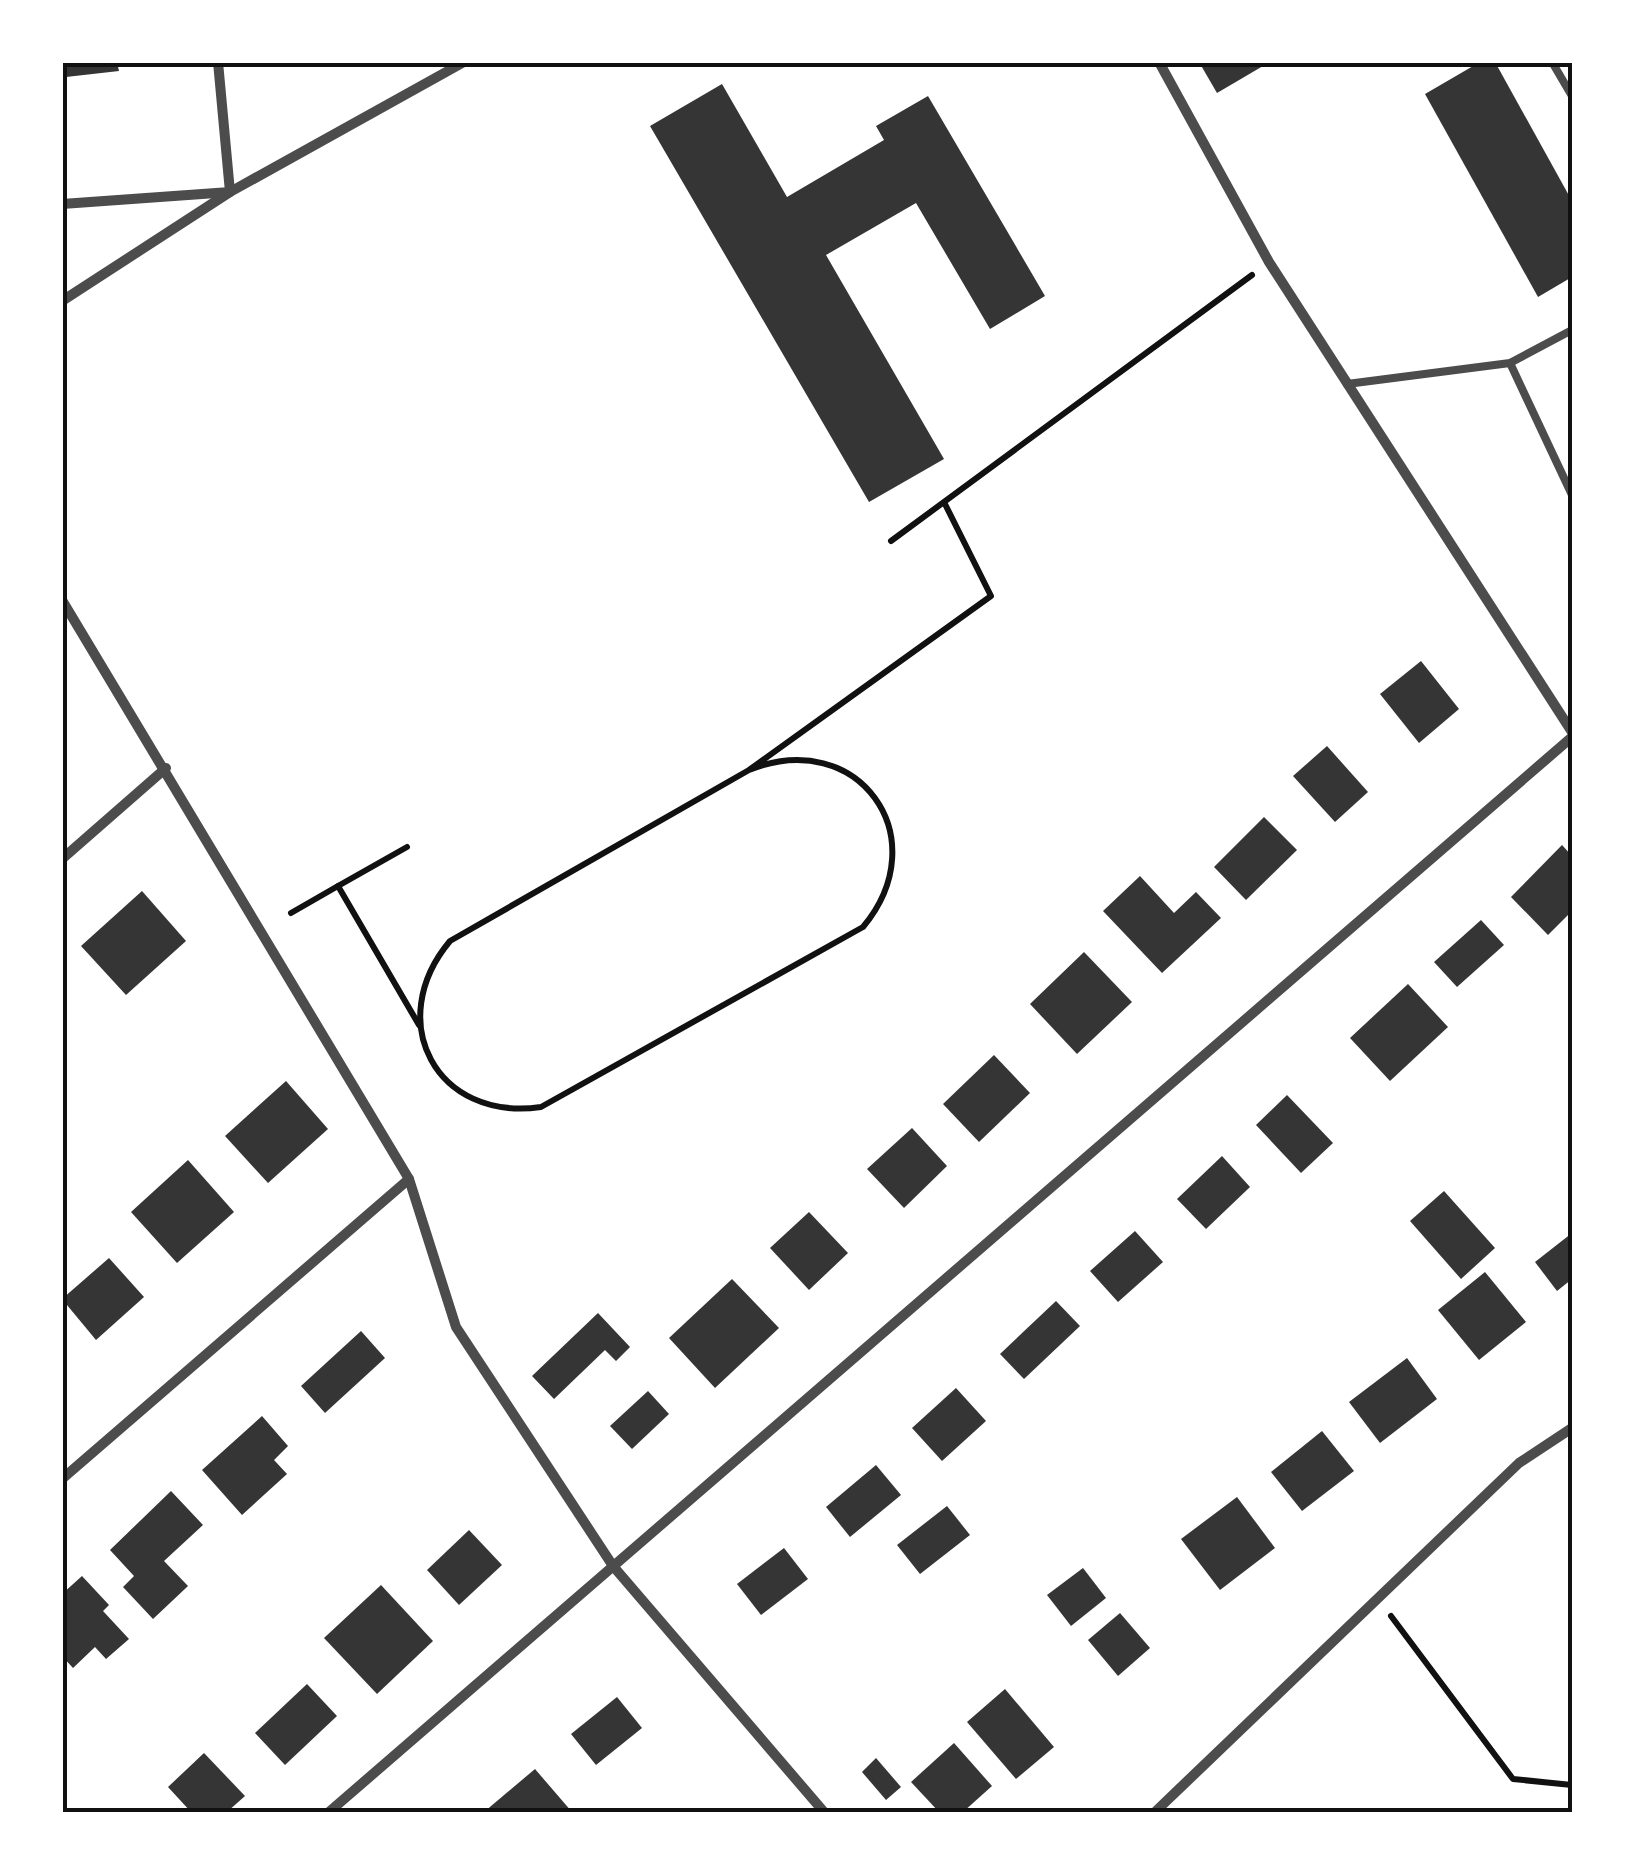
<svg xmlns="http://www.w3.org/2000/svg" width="1635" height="1875" viewBox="0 0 1635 1875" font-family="Barlow,sans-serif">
<rect width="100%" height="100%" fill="#fff"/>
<g fill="#353535">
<polygon points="64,62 117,62 119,71 66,77"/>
<polygon points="1199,62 1261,62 1263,66 1217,93"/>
<polygon points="1480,62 1495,62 1572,201 1572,277 1538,297 1425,94"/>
<polygon points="722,84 787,197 884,140 876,126 928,96 1045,296 990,329 916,203 826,255 944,459 869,502 650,126"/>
<polygon points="1421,661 1459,709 1419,743 1380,694"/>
<polygon points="1327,746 1368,792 1335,822 1293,776"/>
<polygon points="1264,817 1297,850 1246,900 1214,867"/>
<polygon points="1562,845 1572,856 1572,911 1548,935 1511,897"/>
<polygon points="1140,876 1174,913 1196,892 1221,918 1162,973 1103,911"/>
<polygon points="142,891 186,941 126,995 81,946"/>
<polygon points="1481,920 1504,945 1457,987 1434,962"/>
<polygon points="1084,952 1132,1002 1077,1054 1030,1004"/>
<polygon points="1408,984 1448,1027 1390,1081 1350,1038"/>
<polygon points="994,1055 1030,1093 979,1142 943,1104"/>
<polygon points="286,1081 328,1129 268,1183 225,1136"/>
<polygon points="1287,1095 1333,1143 1301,1173 1256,1125"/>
<polygon points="912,1128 947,1166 904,1208 867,1169"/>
<polygon points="1222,1156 1250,1187 1206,1229 1177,1199"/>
<polygon points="188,1160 234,1212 177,1263 131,1212"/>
<polygon points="1444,1191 1495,1248 1461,1279 1410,1221"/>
<polygon points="809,1212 848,1253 809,1290 770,1248"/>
<polygon points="1135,1231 1163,1262 1118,1302 1090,1271"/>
<polygon points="1572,1233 1572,1279 1557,1291 1535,1262"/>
<polygon points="109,1258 144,1297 96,1340 62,1299"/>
<polygon points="1485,1272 1526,1322 1479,1360 1438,1310"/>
<polygon points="732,1279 779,1328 715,1388 669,1338"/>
<polygon points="1056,1301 1080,1326 1024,1379 1000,1354"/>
<polygon points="598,1313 630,1347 616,1361 605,1350 554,1399 532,1376"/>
<polygon points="361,1331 385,1358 325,1413 301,1386"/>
<polygon points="1407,1358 1437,1399 1380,1443 1349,1402"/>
<polygon points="956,1388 986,1421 942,1461 912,1428"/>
<polygon points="648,1391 669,1414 632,1449 610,1426"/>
<polygon points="262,1416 288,1446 274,1460 287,1474 242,1515 202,1470"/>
<polygon points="1322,1431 1354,1471 1302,1511 1271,1472"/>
<polygon points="876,1465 901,1495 850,1537 826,1507"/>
<polygon points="171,1491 203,1525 164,1561 188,1586 153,1619 123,1587 134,1576 110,1550"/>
<polygon points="1237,1497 1275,1548 1220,1590 1181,1539"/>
<polygon points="947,1506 970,1535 920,1574 897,1545"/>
<polygon points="469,1530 502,1565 459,1605 427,1570"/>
<polygon points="784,1548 808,1579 761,1615 737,1584"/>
<polygon points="1083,1568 1106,1598 1071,1626 1047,1595"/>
<polygon points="82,1576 109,1605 103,1611 129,1639 106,1659 95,1647 73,1668 62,1656 62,1594"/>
<polygon points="381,1585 433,1641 377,1694 324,1638"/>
<polygon points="1120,1613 1150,1648 1118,1676 1088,1640"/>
<polygon points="307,1684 337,1716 285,1765 255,1733"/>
<polygon points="1005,1689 1054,1747 1016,1779 967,1722"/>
<polygon points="617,1697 642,1728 596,1765 571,1734"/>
<polygon points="954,1743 992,1786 963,1812 939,1812 911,1782"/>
<polygon points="204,1753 245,1796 227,1812 191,1812 168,1787"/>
<polygon points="876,1758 901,1787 886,1800 862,1772"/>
<polygon points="535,1769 572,1812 484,1812"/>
</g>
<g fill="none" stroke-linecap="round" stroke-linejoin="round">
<g stroke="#111" stroke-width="6">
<polyline points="891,541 1252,275"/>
<path d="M749 770C858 726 938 837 863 927L541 1107C436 1122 383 1021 450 941L749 770 991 596 945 504"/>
<polyline points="407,847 338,886 419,1025"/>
<polyline points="291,913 338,886"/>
<polyline points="1391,1616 1513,1779 1572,1785"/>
</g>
<g stroke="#4c4c4c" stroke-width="8">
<polyline points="1552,62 1572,96"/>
<polyline points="1510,363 1572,495"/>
<polyline points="1347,384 1510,363 1572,330"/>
</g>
<g stroke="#4c4c4c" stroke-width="10">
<polyline points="1159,62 1269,262 1572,732"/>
<polyline points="62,204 230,192 218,62"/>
<polyline points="62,301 230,192 464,62"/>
<polyline points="62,600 409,1179 456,1327 613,1566 824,1812"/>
<polyline points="62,859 166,768"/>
<polyline points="62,1479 409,1179"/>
<polyline points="329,1812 1572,737"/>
<polyline points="1155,1812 1519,1463 1572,1428"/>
</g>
</g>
<rect width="1635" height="1875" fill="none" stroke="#ffffff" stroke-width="130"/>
<rect x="65" y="65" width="1505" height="1745" fill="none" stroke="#111" stroke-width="4"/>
</svg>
